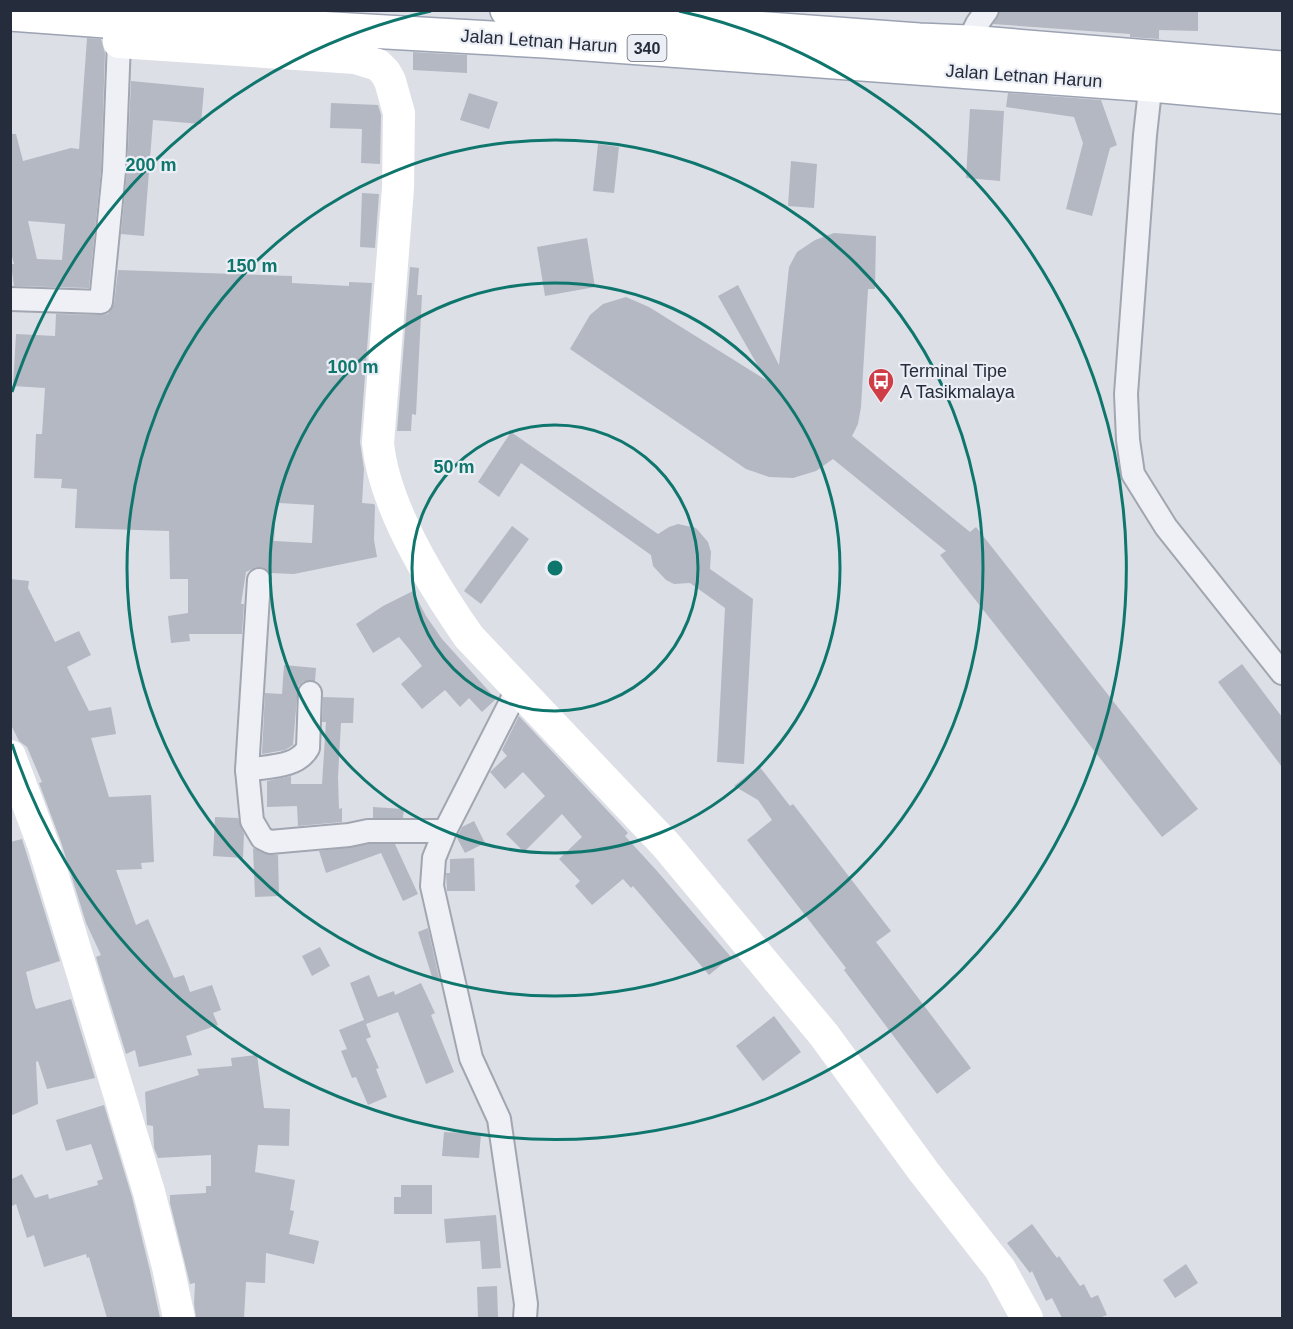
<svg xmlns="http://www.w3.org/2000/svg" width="1293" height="1329" viewBox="0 0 1293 1329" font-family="Helvetica,sans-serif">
<rect width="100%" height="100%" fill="#dcdfe6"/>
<g fill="#b3b8c3" fill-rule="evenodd">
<polygon points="1000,10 1198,10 1198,31 1159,30 1159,39 1130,37 1130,34 993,24"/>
<path d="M87 38 101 39 105 53 101 170 89 288 14 286 11 264H14L10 248V134H16L23 161 71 148 79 149ZM28 221 65 224 62 260 37 259Z"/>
<polygon points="413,52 467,55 467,73 413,70"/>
<polygon points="131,81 204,88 201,124 153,120 144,236 121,234 127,172"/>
<polygon points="469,93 498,102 489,129 460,120"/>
<polygon points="1008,93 1101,100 1117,145 1110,148 1092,216 1066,209 1083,143 1074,117 1006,107"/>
<polygon points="331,103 378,105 381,115 380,164 361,163 362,129 330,128"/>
<polygon points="970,109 1004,111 1000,181 966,178"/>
<polygon points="598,144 619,147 614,193 593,191"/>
<polygon points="791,161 817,164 814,208 788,206"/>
<polygon points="362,193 379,194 375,248 360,247"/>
<polygon points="834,233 876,236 875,289 868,289 861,407 858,424 852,436 970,532 976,527 1198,809 1162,837 940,555 946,551 833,459 816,471 793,478 769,477 746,469 570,349 590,315 603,304 626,297 649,307 766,380 718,296 738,285 779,365 789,267 797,252 815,240"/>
<polygon points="587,238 595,287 545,296 537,247"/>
<polygon points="410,267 419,268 417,295 422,295 416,415 412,414 411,431 397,431"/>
<path d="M118 270 292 276V283L349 286V282L372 283 360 442 364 469 362 503 374 504 375 506 374 540 377 557 294 574 270 573 260 567 254 568 246 572 241 604H244L242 634H189L190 641 171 643 168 616 188 613V579H170L169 531 75 528 77 489 61 488 62 479 34 478 36 434H42L45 388 13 386 16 334 55 336 56 314 101 315 108 314 114 304ZM279 503 314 505 312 543 274 541 276 506H279Z"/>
<polygon points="511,432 658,534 669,527 678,524 696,528 708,542 711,552 710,569 753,599 744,764 717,762 725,608 690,583 674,584 666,580 653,566 651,555 521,463 499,497 478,482"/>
<polygon points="512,526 529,539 481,604 464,591"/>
<polygon points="10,579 29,581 28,588 55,642 79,631 91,655 67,667 89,711 111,707 116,734 91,738 109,797 151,795 154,862 141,863 142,869 116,870 136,925 148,919 174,978 184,975 190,992 212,985 221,1010 213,1013 218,1025 186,1036 192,1055 139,1067 135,1050 126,1054 96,957 101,955 86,923 61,842 39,783 42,782 27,747 19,741 10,723"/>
<polygon points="413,591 426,616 442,639 496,699 482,712 469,698 460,707 445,690 422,709 401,684 422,666 409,649 399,637 373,653 356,624 383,606"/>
<polygon points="1242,664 1282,717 1282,767 1218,682"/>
<polygon points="284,665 316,668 315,681 304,681 298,686 293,745 285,750 262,754 265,693 282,694"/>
<polygon points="323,697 354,698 353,723 341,723 338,777 339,809 342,808 342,822 298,826 297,806 267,807 267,781 291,776 291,784 322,784 326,722 322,722"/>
<polygon points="519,716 619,823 628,833 625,836 657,871 731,957 709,975 633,886 631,888 623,879 592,905 575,886 580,881 559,859 582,837 562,814 524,852 506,834 545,796 523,772 505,789 490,772 507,756 502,750"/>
<polygon points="759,766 790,806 793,804 891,931 876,942 971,1068 937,1094 844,970 846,968 747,840 772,820 758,800 734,786"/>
<polygon points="373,807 404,809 403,818 373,818"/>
<polygon points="215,817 238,818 244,834 243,858 213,856"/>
<polygon points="474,821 485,843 465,853 457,838 462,827"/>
<polygon points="22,839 60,961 26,972 33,1001 36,1009 71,999 95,1078 47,1089 38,1061 36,1062 38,1104 10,1116 10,842"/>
<polygon points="369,844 395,844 418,894 403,901 381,853 326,873 319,851"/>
<polygon points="253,848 265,854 278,855 279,896 255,897"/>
<polygon points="474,858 475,891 447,891 446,873 450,873 450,859"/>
<polygon points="428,928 439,978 433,980 418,932"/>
<polygon points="320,947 330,966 312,976 302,956"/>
<polygon points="369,975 378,997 394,991 395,995 421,983 435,1013 431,1015 454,1072 426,1084 398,1012 366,1024 371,1037 366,1039 379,1068 376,1069 387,1097 368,1105 356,1077 352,1078 341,1051 347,1049 339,1030 364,1020 350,983"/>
<polygon points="774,1016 801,1052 763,1081 736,1046"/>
<polygon points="257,1055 264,1108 290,1109 289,1146 258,1145 255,1172 295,1180 290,1210 294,1211 289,1234 319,1241 314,1264 266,1253 265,1283 246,1282 244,1318 196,1318 194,1304 195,1283 190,1284 170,1203 170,1195 206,1193 206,1186 211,1186 211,1155 158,1158 154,1148 153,1126 147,1125 145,1092 199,1075 197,1069 232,1066 231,1058"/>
<polygon points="104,1105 132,1197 150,1271 160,1318 107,1318 89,1257 87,1258 86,1254 44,1267 34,1235 27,1238 16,1204 10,1207 10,1180 22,1174 35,1198 48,1194 49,1199 98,1185 97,1181 103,1179 91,1144 66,1151 56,1120"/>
<polygon points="444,1132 481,1134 479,1158 442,1156"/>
<polygon points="401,1185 432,1185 432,1214 394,1214 394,1197 401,1197"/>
<polygon points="496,1215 501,1268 482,1269 480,1241 446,1243 444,1219"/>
<polygon points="1032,1224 1057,1258 1059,1256 1080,1286 1084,1284 1091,1298 1098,1295 1107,1315 1099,1318 1062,1318 1052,1298 1046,1301 1032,1271 1030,1273 1007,1243"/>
<polygon points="1186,1264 1198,1283 1175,1298 1163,1280"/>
<polygon points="497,1286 498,1318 478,1318 477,1287"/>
</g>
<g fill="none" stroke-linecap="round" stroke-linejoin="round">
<g stroke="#a1a6b0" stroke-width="26">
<g id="street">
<polyline points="963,53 977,24 987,10"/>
<polyline points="1152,72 1145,135 1126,394 1128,440 1133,474 1166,527 1282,673"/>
<polyline points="10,299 101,302 114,171 119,42"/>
<polyline points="259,580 247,770 252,821 262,838 270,842 349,835 368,831 445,831"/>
<polyline points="518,688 445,831 434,858 432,886 471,1058 499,1119 526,1304 525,1318"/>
<path d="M247 770C267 766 297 768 308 748L310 693"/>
</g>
</g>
<g stroke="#9ba2b2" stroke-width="36">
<g id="primary">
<polyline points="507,10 919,40 968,42 1282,68"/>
<polyline points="10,14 119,22 298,27 545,41 1151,85 1282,97"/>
</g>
</g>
<use href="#street" stroke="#eef0f5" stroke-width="22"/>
<g stroke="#fff" stroke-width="32">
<path d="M119 10V42L355 58 378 65 385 72 390 81 399 113 398 188 378 443C384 507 432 584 469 637L666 845 824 1035 924 1172 1000 1269 1027 1318"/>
<polyline points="10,756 44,847 149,1192 168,1267 179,1318"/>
</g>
<use href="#primary" stroke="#fff" stroke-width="33"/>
</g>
<g fill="none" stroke="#0f766e" stroke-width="3">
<circle cx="555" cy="568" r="143"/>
<circle cx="555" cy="568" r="285"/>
<circle cx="555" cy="568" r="428"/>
<path d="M12 392A571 571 0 0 1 431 11M679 11A571 571 0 1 1 12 744"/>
</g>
<defs>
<g id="bus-pin" transform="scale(1.35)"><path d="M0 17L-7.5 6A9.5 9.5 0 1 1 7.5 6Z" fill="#cf3d47" stroke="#ebeef4"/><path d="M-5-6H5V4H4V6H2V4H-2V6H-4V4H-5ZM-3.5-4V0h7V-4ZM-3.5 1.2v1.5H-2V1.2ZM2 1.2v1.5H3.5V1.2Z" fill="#fff"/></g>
</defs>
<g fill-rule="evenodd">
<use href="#bus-pin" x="881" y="381"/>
</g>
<g text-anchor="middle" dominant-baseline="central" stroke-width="4.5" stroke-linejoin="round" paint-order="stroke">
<rect fill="#ebeef4" stroke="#606673" stroke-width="1.5" x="627.5" y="35" width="39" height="26" rx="4.5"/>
<g font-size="16" font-weight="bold" fill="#252c3c">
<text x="647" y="48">340</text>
</g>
<g font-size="18" fill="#252c3c" stroke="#ebeef4">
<text transform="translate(539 41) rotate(4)">Jalan Letnan Harun</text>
<text transform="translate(1024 76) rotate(4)">Jalan Letnan Harun</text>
</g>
<g font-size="18" fill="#252c3c" stroke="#ebeef4" text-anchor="start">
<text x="900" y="371">Terminal Tipe<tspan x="900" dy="21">A Tasikmalaya</tspan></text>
</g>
</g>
<circle cx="555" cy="568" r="9" fill="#0f766e" stroke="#ebeef4" stroke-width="3"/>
<g font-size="18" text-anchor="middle" font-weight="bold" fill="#0f766e" stroke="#ebeef4" stroke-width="4.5" stroke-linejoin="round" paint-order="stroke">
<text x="151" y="171">200 m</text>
<text x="252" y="272">150 m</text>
<text x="353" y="373">100 m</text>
<text x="454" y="473">50 m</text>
</g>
<rect width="1293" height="1329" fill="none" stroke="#252c3c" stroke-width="24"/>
</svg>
